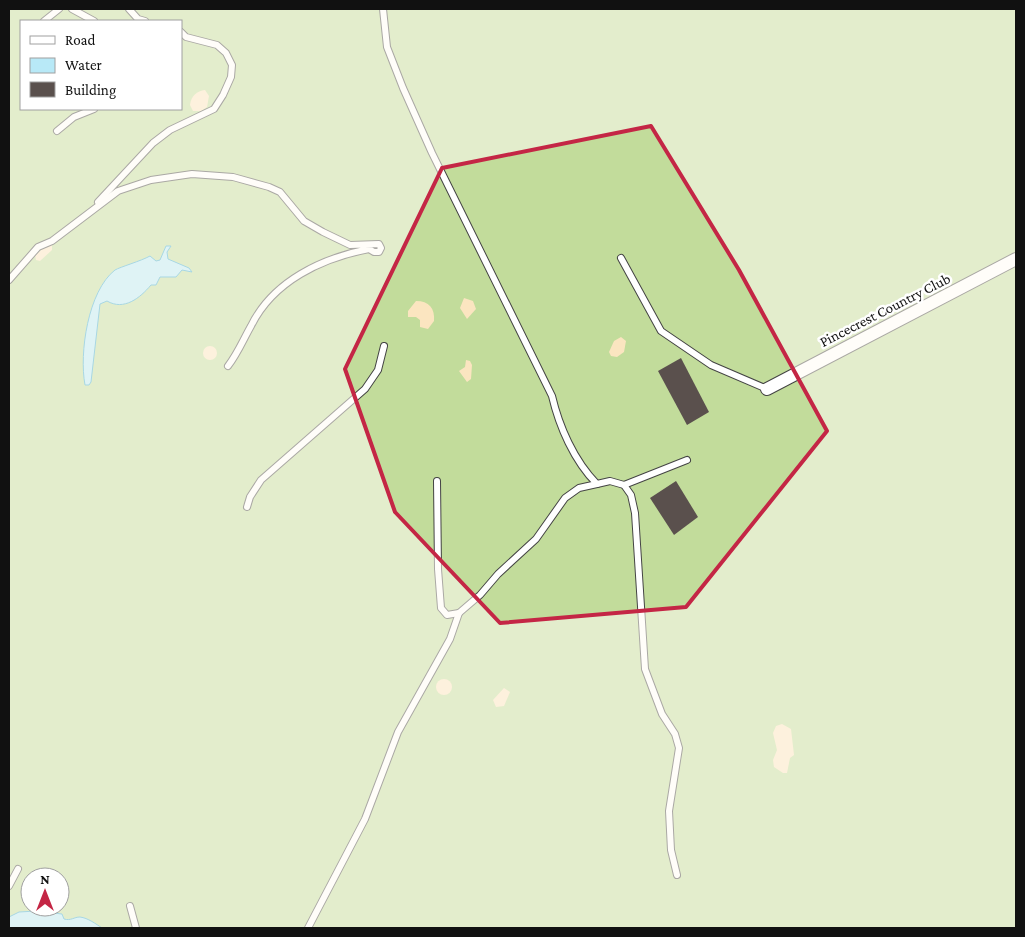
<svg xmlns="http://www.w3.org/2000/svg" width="1025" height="937" viewBox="0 0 1025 937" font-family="'Crimson Pro',serif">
<rect width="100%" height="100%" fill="#fffbf4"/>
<path fill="#c2dc9b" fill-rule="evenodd" d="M9 9H1016V928H9ZM21 21H181V109H21ZM30 877H60V907H30Z"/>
<g fill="#fbe5c0">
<path d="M205 90 209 96 207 107 201 111H193L190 105C191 96 197 91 205 90Z"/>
<polygon points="47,245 52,245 52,250 40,261 36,260 35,255"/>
<polygon points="464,298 473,301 476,309 467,319 460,308"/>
<path d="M416 301C429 301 435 308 434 321L428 329 420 327V320L416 317H408V311Z"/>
<polygon points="621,337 626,341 624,352 617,357 611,356 609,352 614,341"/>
<circle cx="210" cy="353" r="7"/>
<polygon points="466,360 470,361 472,365 471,379 467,382 459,371 465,367"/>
<circle cx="444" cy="687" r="8"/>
<polygon points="504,688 510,692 504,706 496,707 493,700"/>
<polygon points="782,724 791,729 794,755 790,758 787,773 783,773 774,767 773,760 777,750 773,733 776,726"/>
</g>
<g fill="#b8e9f7" stroke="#3eabcf">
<path d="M166 246H171L167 252 168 259 189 268 192 272 182 270 176 277H160L156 285H151C140 298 124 311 107 301L100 304 91 382 89 385H85C79 353 88 291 115 270 120 267 141 261 150 256L156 261 160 260Z"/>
<path d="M36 911 62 914 64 919C71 921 74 917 80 917 88 918 96 924 102 928H9V917L19 912Z"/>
</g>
<g fill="#5a504d">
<polygon points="681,358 709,412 687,425 658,371"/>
<polygon points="676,481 698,517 674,535 650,498"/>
</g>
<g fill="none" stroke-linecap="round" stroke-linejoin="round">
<g stroke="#444" stroke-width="8">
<g id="lane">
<polyline points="72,9 94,21"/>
<polyline points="129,9 138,19 145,21"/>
<path d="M383 9 387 47 403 88 432 153 552 396C559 426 574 461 597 484L610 481 624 485 631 495 635 513 645 669 662 714 675 734 679 748 669 811 671 850 677 875"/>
<polyline points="44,21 59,9"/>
<polyline points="57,131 74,117 94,109"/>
<polyline points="98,202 153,143 170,130 214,109 223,95 231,77 232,65 226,53 217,45 186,37 181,32"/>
<polyline points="621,258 661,331 711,365 767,389"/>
<path d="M9 280 38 247 52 241 118 191 151 180 192 174 233 177 269 187 280 192 304 221 323 232 350 245 379 244 381 248 379 252H374L369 249C322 258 273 281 251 326 243 340 238 353 228 366"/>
<polyline points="437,481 438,569 441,608 447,615 459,613 480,595 498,574 536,539 565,498 579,488 597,484"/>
<polyline points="624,485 687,460"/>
<polyline points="247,507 250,497 261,480 365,389 378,370 384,346"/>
<polyline points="9,886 18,869"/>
<polyline points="130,906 136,928"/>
<polyline points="308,928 365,819 398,732 450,639 459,613"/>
</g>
</g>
<g stroke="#444" stroke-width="14">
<polyline id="street" points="767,389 1016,259"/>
</g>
<use href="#lane" stroke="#fff" stroke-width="6"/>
<use href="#street" stroke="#fff" stroke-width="12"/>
</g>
<path d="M0 0H1025V937H0ZM651 126 739 270 827 431 686 607 500 623 395 512 345 369 442 168Z" fill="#fffbf4" fill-opacity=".55" fill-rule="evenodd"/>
<path fill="none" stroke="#c42645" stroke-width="4" stroke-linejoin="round" d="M651 126 739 270 827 431 686 607 500 623 395 512 345 369 442 168Z"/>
<g text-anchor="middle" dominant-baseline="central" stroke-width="5" stroke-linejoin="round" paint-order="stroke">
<g font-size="15" fill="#111" stroke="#fff">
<text transform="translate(885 310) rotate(-27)">Pincecrest Country Club</text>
</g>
</g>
<rect width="1025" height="937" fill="none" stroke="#111111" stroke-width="20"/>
<rect x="20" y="20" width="162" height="90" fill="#ffffff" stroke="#a0a0a0"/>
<rect x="30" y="36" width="25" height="8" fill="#ffffff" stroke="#a0a0a0"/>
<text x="65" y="45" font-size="15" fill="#111111">Road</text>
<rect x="30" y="58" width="25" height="15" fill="#b8e9f7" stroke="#a0a0a0"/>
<text x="65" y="70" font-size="15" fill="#111111">Water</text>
<rect x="30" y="82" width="25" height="15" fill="#5a504d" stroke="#a0a0a0"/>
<text x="65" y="95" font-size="15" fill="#111111">Building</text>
<g transform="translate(45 892)"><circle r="24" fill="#ffffff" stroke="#a0a0a0"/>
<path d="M0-4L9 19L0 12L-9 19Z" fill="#c42645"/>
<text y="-8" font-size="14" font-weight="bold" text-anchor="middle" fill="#111111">N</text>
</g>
</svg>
